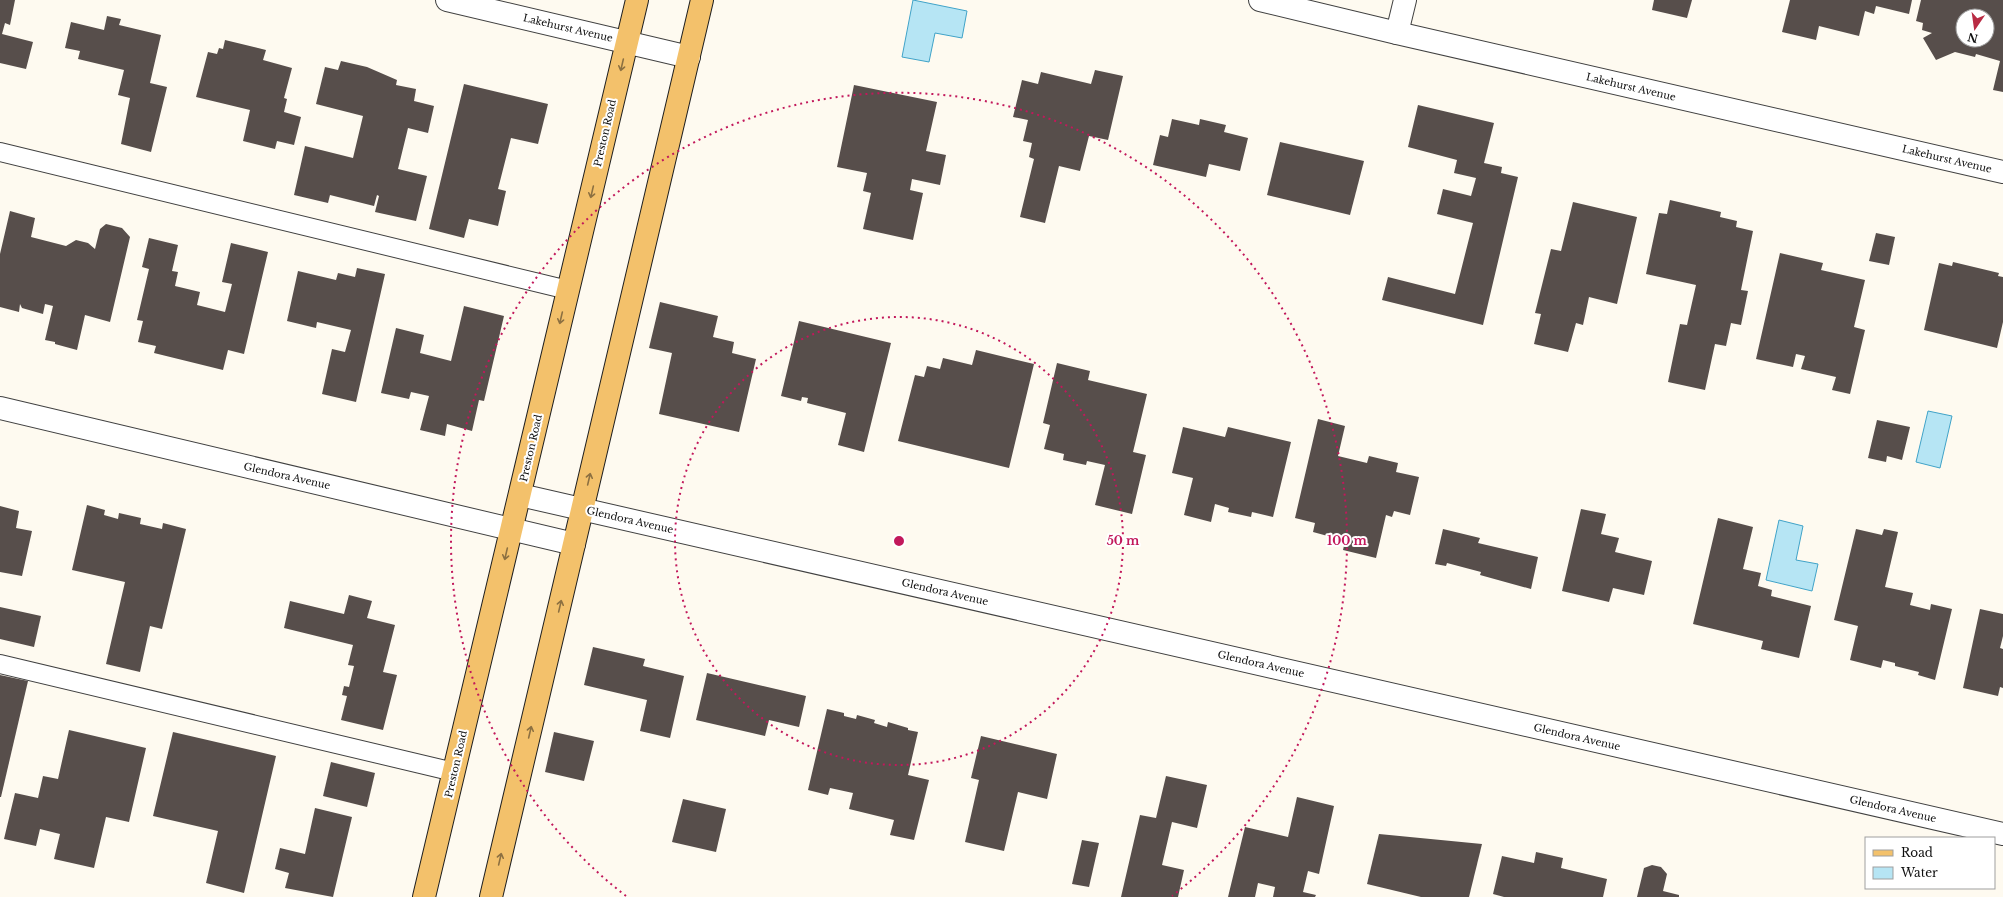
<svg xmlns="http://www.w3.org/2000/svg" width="2003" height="897" viewBox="0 0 2003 897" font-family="'Libre Baskerville',serif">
<rect width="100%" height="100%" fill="#fefaf0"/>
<g fill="#b6e5f4" stroke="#40a3c8">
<polygon points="913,0 967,11 962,38 935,33 929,62 902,57"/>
<polygon points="1928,411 1952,416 1940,468 1916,462"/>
<polygon points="1779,520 1803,526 1796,560 1818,564 1812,591 1766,580"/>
</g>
<g fill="#574e4b" fill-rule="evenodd">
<polygon points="0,0 15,0 10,25 5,23 2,34 33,42 26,69 0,63"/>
<polygon points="1654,0 1692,0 1687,18 1652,10"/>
<polygon points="1790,0 1912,0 1909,14 1876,6 1874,14 1865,11 1859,36 1819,26 1816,40 1782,32"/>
<path d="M1921 0H2003V92L1993 90 2000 61 1976 54 1975 57 1955 52 1936 60 1923 38 1932 33 1922 30 1923 23 1916 21ZM1963 16H1987V40H1963Z"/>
<polygon points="107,16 121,19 119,25 161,35 150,83 167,87 151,152 121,144 130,98 118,95 124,70 78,59 80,51 65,48 71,22 104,30"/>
<polygon points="225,40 266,50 263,60 292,68 284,98 287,99 284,112 301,117 294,145 277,141 275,149 243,141 250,110 196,97 208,52 217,54 219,48 223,49"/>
<polygon points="341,61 367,67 397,80 396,85 416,89 414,101 434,106 428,133 408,128 398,169 427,176 416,221 375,212 379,196 377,195 374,206 330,195 328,203 294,195 305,146 353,158 363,116 316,104 325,67 338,70"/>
<polygon points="1095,70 1123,76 1108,140 1089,136 1080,171 1059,166 1045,223 1020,217 1034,159 1029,157 1032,143 1023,141 1028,120 1013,117 1022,80 1038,84 1041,72 1091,84"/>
<polygon points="464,84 548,104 538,144 511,138 498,189 506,191 498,226 469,219 464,238 429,229"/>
<polygon points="854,85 937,102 926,151 946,155 940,185 912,179 910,190 923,193 913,240 863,229 871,193 863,191 867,173 837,167"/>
<polygon points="1418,105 1494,123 1484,163 1502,167 1501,173 1518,177 1483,325 1382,300 1388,277 1455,294 1473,223 1437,214 1443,189 1471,196 1476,178 1454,173 1457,160 1408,147"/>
<polygon points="1172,119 1199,125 1200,119 1226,125 1224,132 1248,138 1240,171 1209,164 1206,177 1153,165 1160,135 1168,137"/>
<polygon points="1280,142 1364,161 1350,215 1267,195"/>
<polygon points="1670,200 1721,212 1720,217 1737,221 1736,227 1753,231 1741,290 1748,291 1741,325 1731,323 1726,346 1715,344 1705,390 1668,382 1680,324 1687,325 1696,285 1646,274 1659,213 1667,214"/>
<polygon points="1573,202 1637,217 1617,304 1589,297 1583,325 1576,323 1568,352 1534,344 1541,314 1535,313 1551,249 1561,251"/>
<polygon points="10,211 35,218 31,237 66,246 76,240 88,243 95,249 100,229 106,224 122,228 130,237 110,322 85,315 77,350 55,344 55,342 45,340 53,306 45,304 43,314 22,308 20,304 19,312 0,307 0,254"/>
<polygon points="1876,233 1895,237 1889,265 1869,261"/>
<polygon points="149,238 178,245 172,271 178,272 175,286 200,292 197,305 225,312 232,284 222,282 231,243 268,252 244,354 228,350 223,370 154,353 156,346 138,342 143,321 137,320 149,269 142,267"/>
<polygon points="1780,253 1823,263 1821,270 1865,280 1854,327 1865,330 1850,394 1832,390 1836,377 1801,369 1805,356 1796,354 1793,367 1756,359"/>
<polygon points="1953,262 1999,273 1998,276 2003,277 2003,322 1997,348 1924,330 1939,263 1952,266"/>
<polygon points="357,268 385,274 356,402 322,394 332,349 345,352 351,330 317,322 316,328 287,321 298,271 336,280 338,273 355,277"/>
<polygon points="660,302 718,316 713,337 734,342 732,353 756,359 739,432 659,414 672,353 649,348"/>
<polygon points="464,306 504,316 484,401 479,400 472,431 447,424 445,436 420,430 429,396 411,392 409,399 381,393 396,328 424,335 420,353 451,361"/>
<polygon points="799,321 891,343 864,452 838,445 846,413 807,403 808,398 802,397 801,401 781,396"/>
<polygon points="976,350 1034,364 1009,468 898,441 915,375 924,377 927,366 940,369 943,358 972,365"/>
<polygon points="1057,363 1090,371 1088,380 1147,394 1133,452 1146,455 1132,514 1095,505 1105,465 1087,461 1086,465 1063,460 1064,454 1044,449 1050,425 1043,423"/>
<polygon points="1318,419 1345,426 1338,456 1367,463 1369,456 1398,463 1396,472 1419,477 1410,515 1394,511 1392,517 1386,515 1376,558 1343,550 1346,537 1336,535 1335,538 1313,532 1315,523 1295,518"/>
<polygon points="1877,420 1910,427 1902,460 1887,456 1886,462 1868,458"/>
<polygon points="1183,427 1225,437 1228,427 1291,442 1273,517 1252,512 1251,517 1228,512 1229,508 1215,504 1211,522 1184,515 1193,478 1172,473"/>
<polygon points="87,505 105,510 104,515 118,519 119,513 141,518 140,524 162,529 163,523 186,529 162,629 150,626 140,672 106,664 125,582 72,570"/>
<polygon points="0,506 19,511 16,528 32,531 22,576 0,572"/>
<polygon points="1581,509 1606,514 1601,534 1619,538 1615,552 1652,561 1644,595 1613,588 1609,602 1562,591"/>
<polygon points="1718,518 1753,527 1743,569 1761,573 1758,586 1772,590 1771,596 1811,606 1799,658 1761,649 1763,641 1693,624"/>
<polygon points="1443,529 1480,538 1478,543 1538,557 1531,589 1480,575 1481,572 1447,563 1446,566 1435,564"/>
<polygon points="1856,529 1882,535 1884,529 1898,532 1885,587 1913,593 1910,605 1930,610 1931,604 1952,609 1935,680 1918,675 1919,672 1895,666 1895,663 1883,660 1881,668 1850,660 1858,626 1834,620"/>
<polygon points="349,595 372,601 367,618 395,625 383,672 397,675 383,730 341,720 347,696 342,695 344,686 349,687 354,666 348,665 353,645 284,628 290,601 344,614"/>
<polygon points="0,607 41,616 34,647 0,639"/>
<polygon points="1980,609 2003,614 2003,636 2000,648 2003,649 2003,688 2000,687 1998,696 1963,688"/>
<polygon points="593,647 645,659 643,666 684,676 670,738 640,731 647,700 584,685"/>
<polygon points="707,673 806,696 799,727 769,720 765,736 696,720"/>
<polygon points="0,675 28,681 1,797 0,797"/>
<polygon points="827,709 844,713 844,716 856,719 857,715 875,720 874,723 887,727 888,722 908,728 908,730 918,732 908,775 929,780 914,840 890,835 894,820 849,809 853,793 830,788 828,795 808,790"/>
<polygon points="69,730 146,748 129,822 106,817 94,868 54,859 60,834 40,829 36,846 4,839 15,793 38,798 43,776 58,779"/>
<polygon points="173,732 276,756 244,893 206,883 218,831 153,816"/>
<polygon points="554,732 594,741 584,781 545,772"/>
<polygon points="981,736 1057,754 1047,799 1018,792 1004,851 965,842 979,780 971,778"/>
<polygon points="331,762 375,773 367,807 323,796"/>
<polygon points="1166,776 1207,785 1197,828 1172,822 1162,865 1184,870 1178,897 1121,897 1140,815 1156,818"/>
<polygon points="1297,797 1334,806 1319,874 1308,871 1303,892 1316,895 1315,897 1273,897 1275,887 1258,883 1255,897 1228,897 1245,827 1288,837"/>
<polygon points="683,799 726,809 716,852 672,842"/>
<polygon points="315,808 352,817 333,897 285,888 289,873 275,869 280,848 305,854"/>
<polygon points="1379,834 1482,844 1469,897 1421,897 1367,884"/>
<polygon points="1082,840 1099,843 1089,887 1072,884"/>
<polygon points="1536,852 1563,858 1561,868 1607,879 1603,897 1504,897 1493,894 1502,856 1534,863"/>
<polygon points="1652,865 1661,867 1667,874 1663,891 1679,895 1679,897 1637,897 1644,868"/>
</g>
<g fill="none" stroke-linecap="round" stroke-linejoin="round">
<g stroke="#414141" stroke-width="20">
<g id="lane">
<polyline points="0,152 568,290"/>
<polyline points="0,664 454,772"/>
</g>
</g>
<g stroke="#414141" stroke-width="24">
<g id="street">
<polyline points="447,0 689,57"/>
<polyline points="1260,0 1397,33 2003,172"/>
<polyline points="1397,33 1405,0"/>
<polyline points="0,408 574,544"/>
<polyline points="520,495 2003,834"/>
</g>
</g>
<g stroke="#1f1f1f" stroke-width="24">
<g id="primary">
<polyline points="424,897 637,0"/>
<polyline points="491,897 702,0"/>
</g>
</g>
<use href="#lane" stroke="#fff" stroke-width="18"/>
<use href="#street" stroke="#fff" stroke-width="22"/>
<use href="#primary" stroke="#f3c16b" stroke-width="22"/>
</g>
<defs><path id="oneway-shaft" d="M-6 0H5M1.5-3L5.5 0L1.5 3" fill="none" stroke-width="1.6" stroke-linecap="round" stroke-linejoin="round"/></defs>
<g stroke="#8c7041">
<use href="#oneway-shaft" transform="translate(622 65) rotate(103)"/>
<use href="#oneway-shaft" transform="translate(592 192) rotate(103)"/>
<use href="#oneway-shaft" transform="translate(561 318) rotate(103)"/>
<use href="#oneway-shaft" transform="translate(589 479) rotate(-77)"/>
<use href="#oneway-shaft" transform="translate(506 554) rotate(103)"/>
<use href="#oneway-shaft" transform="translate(560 606) rotate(-77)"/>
<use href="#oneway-shaft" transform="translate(530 732) rotate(-77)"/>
<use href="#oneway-shaft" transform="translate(500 859) rotate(-77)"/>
</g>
<g fill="none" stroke="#c2185b" stroke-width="2" stroke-dasharray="2 4">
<circle cx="899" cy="541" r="224"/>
<path d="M626 896A448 448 0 1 1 1172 896"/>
</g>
<g text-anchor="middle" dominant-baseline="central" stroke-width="4" stroke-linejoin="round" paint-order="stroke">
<g font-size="10" fill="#0e0e0e" stroke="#fff">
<text transform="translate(568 28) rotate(13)">Lakehurst Avenue</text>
<text transform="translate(1631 87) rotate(13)">Lakehurst Avenue</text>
<text transform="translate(605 133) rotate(-77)">Preston Road</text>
<text transform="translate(1947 159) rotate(13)">Lakehurst Avenue</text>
<text transform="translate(531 448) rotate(-77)">Preston Road</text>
<text transform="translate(287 476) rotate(13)">Glendora Avenue</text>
<text transform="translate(630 520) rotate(13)">Glendora Avenue</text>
<text transform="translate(945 592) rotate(13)">Glendora Avenue</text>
<text transform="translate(1261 664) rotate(13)">Glendora Avenue</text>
<text transform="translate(1577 737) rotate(13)">Glendora Avenue</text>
<text transform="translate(456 764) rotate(-77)">Preston Road</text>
<text transform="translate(1893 809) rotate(13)">Glendora Avenue</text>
</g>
</g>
<circle cx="899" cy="541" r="6" fill="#c2185b" stroke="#fff" stroke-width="2"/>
<g font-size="12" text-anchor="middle" font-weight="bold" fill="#c2185b" stroke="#fff" stroke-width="4" stroke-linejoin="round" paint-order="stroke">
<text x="1123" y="545">50 m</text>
<text x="1347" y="545">100 m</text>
</g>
<rect x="1865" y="837" width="130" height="52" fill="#ffffff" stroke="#9f9f9f"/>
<rect x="1873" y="850" width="20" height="6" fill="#f3c16b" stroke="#9f9f9f"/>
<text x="1901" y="857" font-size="12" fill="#0e0e0e">Road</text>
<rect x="1873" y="867" width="20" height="12" fill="#b6e5f4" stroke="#9f9f9f"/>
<text x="1901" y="877" font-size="12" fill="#0e0e0e">Water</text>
<g transform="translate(1975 28) rotate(193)"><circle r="19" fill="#ffffff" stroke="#9f9f9f"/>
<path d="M0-3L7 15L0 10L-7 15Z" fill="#b92b44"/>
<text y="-6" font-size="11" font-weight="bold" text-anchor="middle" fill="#0e0e0e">N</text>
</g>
</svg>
